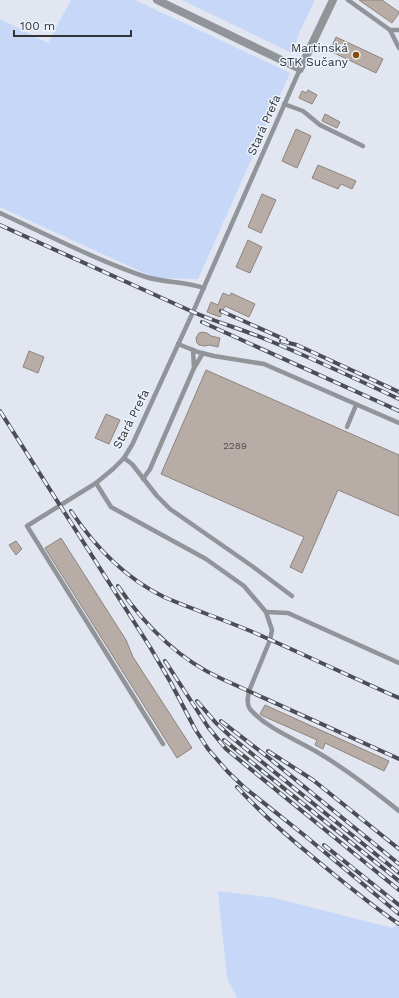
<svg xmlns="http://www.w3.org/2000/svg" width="399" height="998" viewBox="0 0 399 998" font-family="'Work Sans',sans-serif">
<rect width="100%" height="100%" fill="#e1e6f1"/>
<g fill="#c6d7f8">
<polygon points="71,0 135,0 290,73 198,279 155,278 0,207 0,19 48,43"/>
<polygon points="182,0 315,0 300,31 292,53"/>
<polygon points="218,891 274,898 392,928 399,923 399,998 237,998 227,978"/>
</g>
<g fill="#b7ada6" stroke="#8d847d">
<polygon points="359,0 382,0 399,12 399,13 392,23"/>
<polygon points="336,37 383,59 376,73 330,51"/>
<polygon points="308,90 317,95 312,104 299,98 302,91 306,93"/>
<polygon points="325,114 340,122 337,128 322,121"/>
<polygon points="296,129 311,136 297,168 282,161"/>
<polygon points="318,165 356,181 352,189 341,184 338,189 312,178"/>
<polygon points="262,194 276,200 261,233 248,227"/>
<polygon points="248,240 262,247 250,273 236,267"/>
<polygon points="223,293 230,296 231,293 255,304 249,317 225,306 220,317 207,312 211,302 218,305"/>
<polygon points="202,332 207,333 211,336 220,338 218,347 209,345 205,346 199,345 197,343 196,338 199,333"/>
<polygon points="29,351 44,357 38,373 23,367"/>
<polygon points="206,370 399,455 399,516 338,490 302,573 290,567 304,537 161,474"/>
<polygon points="106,414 120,420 109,444 95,438"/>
<polygon points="61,538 126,640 133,657 192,748 177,758 45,548"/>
<polygon points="16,541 22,549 16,555 9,545"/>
<polygon points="265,705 389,761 384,771 325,743 323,749 315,745 317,740 263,716 260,714"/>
</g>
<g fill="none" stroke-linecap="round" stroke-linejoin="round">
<g stroke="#919498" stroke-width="4.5">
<polyline points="348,0 390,30 399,30"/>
<polyline points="390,30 399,48"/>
<polyline points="284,104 303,111 320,125 363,146"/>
<path d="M0 213C48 235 96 260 146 277 165 283 185 281 204 288"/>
<polyline points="178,344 198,352 214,356 264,364 399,423"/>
<polyline points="193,350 194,368"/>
<polyline points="347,427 356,405"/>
<polyline points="124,458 132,464 157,496 170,509 252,566 292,596"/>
<polyline points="143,479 150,469 194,368 203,353"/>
<path d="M96 483 111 507 206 559 244 586 266 612 272 630 270 640 249 691C248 697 246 704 250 709 266 728 295 739 317 752 346 769 373 790 399 811"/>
<polyline points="266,612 288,613 399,663"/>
<polyline points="163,744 27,526 96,483 113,469 124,458 132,445 193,312 300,69"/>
</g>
<polyline stroke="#919498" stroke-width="8" points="157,0 300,69 333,0"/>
<g stroke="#4c4e54" stroke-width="4">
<g id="rail">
<path d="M0 225 193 312C218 323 245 330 270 341 314 359 356 379 399 399"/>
<polyline points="221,311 286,340"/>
<polyline points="202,322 399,411"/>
<polyline points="281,341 297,345 399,392"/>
<polyline points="0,411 150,647 171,683 195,729 208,749 228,772 245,788 304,835 399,914"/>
<path d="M71 511C95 547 125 578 164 597 194 610 225 620 255 633 303 654 351 677 399 698"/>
<path d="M118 586C145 626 178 659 222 679L399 759"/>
<polyline points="165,661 208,727 226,749 399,890"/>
<polyline points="197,701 216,723 230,736 399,873"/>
<polyline points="221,721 269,758 399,864"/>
<polyline points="224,740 399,881"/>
<polyline points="268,751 313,780 399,849"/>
<path d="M237 787C261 813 287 836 314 858 342 881 369 904 399 924"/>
<polyline points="324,845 399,905"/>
</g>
</g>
<use href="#rail" stroke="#eef4fe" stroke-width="2.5" stroke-dasharray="8" stroke-linecap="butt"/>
</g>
<circle fill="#874b07" stroke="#eef4fe" stroke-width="1.5" cx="356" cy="55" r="4"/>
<g text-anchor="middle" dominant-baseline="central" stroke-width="3" stroke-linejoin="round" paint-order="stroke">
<g font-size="10" fill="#535254">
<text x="235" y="445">2289</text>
</g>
<g font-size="12" fill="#323438" stroke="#eef4fe" text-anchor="end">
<text x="348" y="48">Martinská<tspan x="348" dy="14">STK Sučany</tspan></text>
</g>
<g font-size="12" fill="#323438" stroke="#eef4fe">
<text transform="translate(264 125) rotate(-66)">Stará Prefa</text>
<text transform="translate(131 419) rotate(-63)">Stará Prefa</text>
</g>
</g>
<path d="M14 30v6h117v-6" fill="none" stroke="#323438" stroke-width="2"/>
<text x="20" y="30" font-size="12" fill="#323438" stroke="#eef4fe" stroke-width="3" paint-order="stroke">100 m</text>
</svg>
